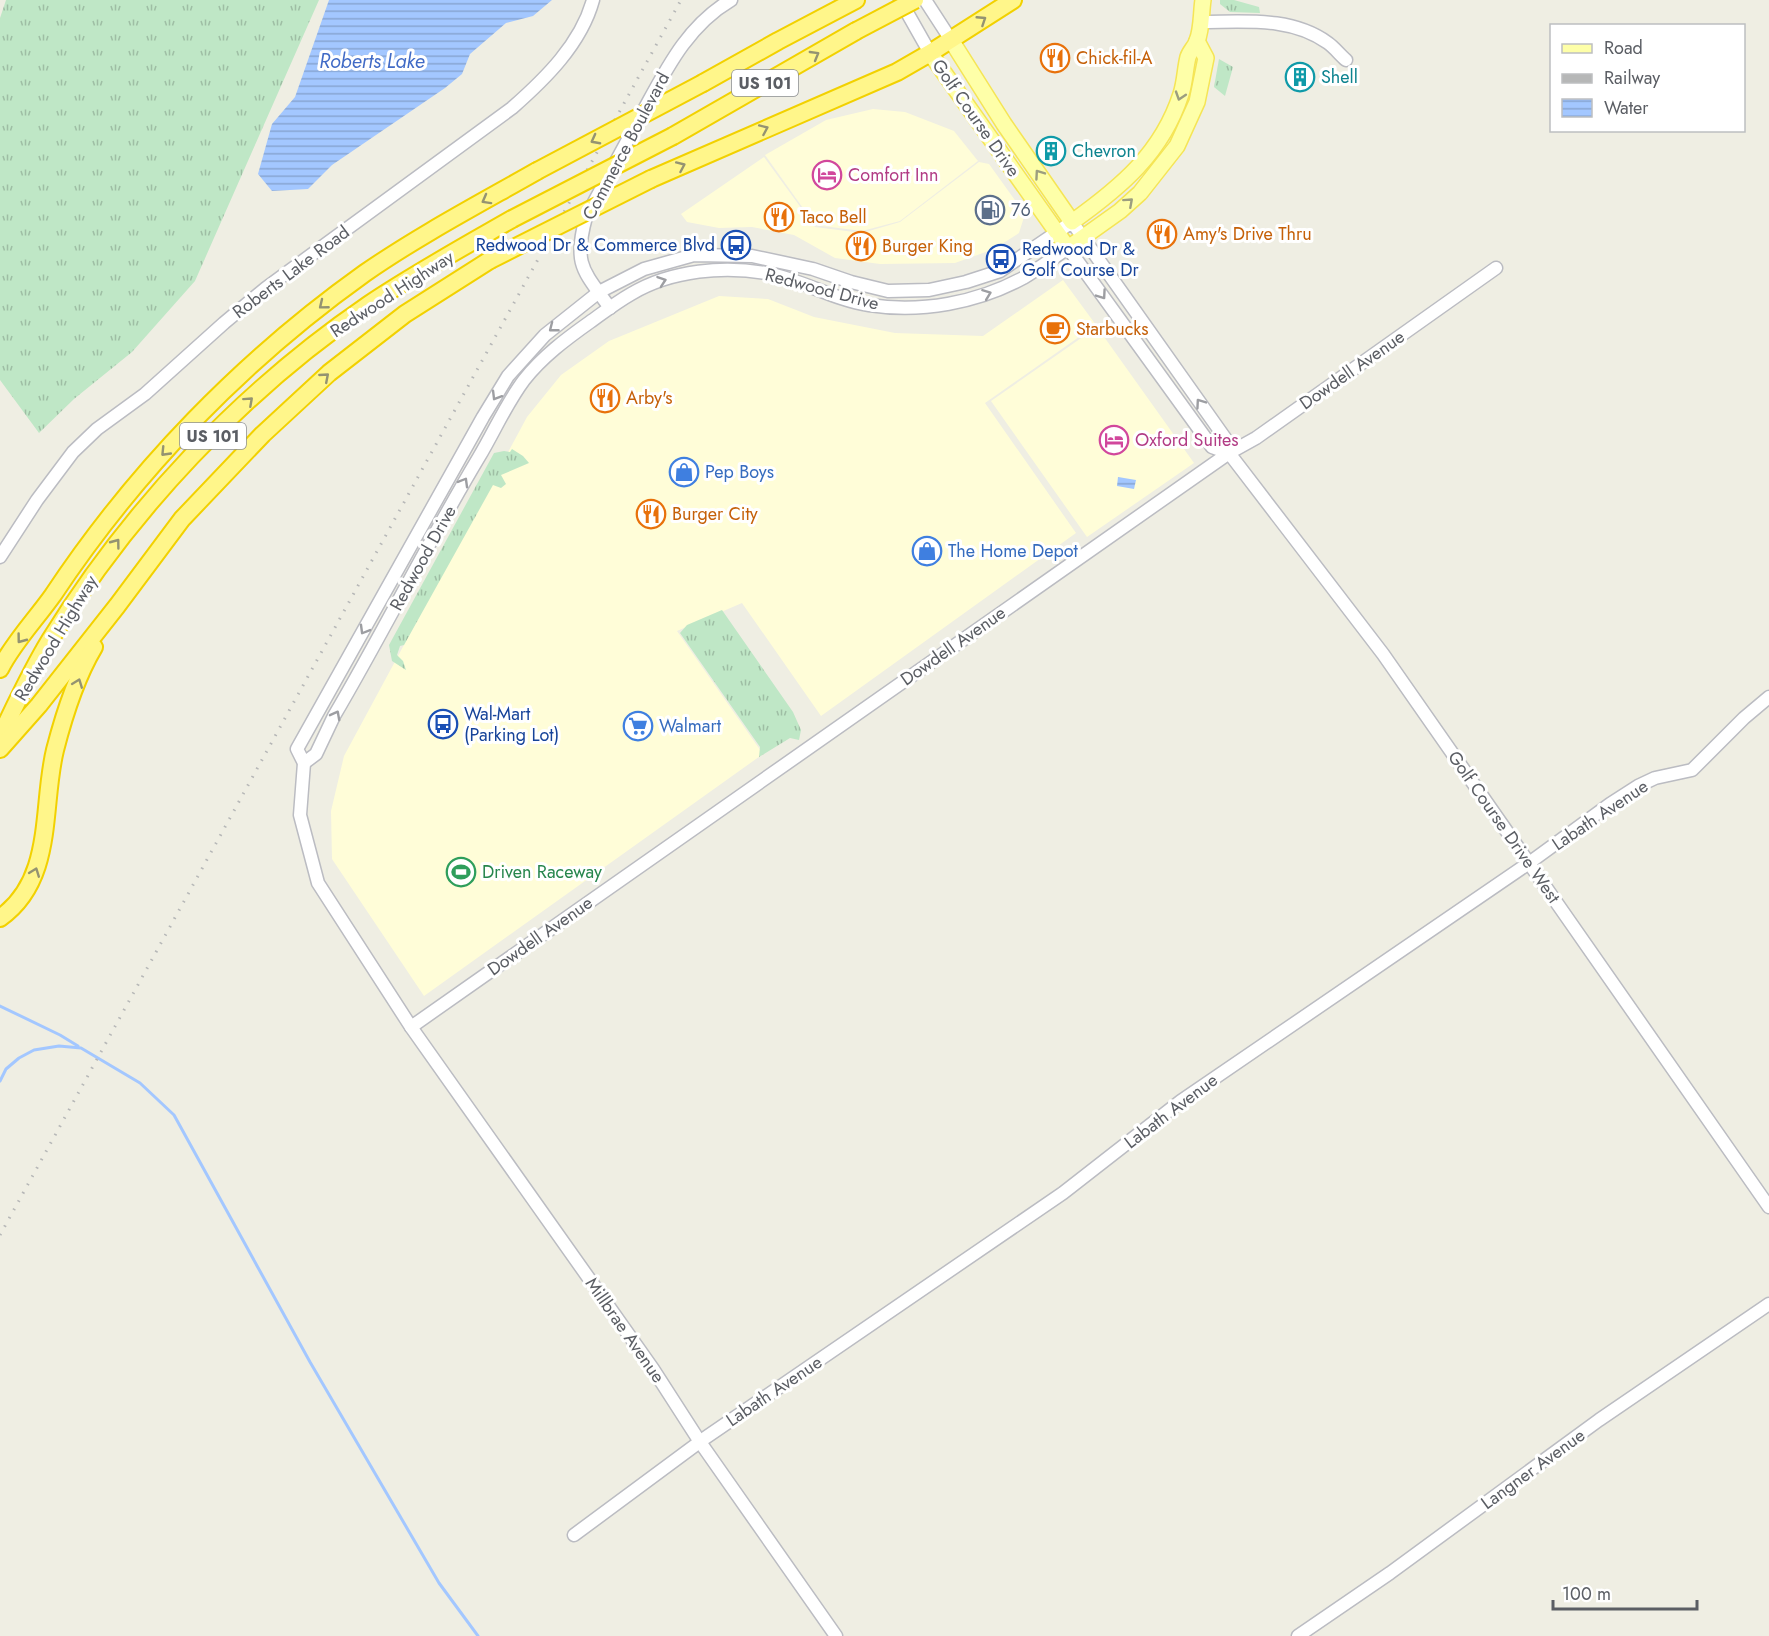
<svg xmlns="http://www.w3.org/2000/svg" width="1769" height="1636" viewBox="0 0 1769 1636" font-family="Jost,sans-serif">
<defs>
<pattern id="grass-tufts" width="24" height="20" patternUnits="userSpaceOnUse" patternTransform="scale(1.5)"><rect width="24" height="20" fill="#bfe7c6"/><path d="M3 7l-1-3M5 7V3M7 7l1-3M15 17l-1-3M17 17v-4M19 17l1-3" fill="none" stroke="#9ebea4"/></pattern>
<pattern id="water-rules" width="6" height="5" patternUnits="userSpaceOnUse" patternTransform="scale(1.5)"><rect width="6" height="5" fill="#a3c7ff"/><path d="M0 2.5h6" fill="none" stroke="#88a5d2"/></pattern>
</defs>
<rect width="100%" height="100%" fill="#efeee3"/>
<g fill="#fffdd8">
<polygon points="873,109 905,112 954,131 978,161 900,221 862,231 815,225 765,155 826,120"/>
<polygon points="764,157 815,227 862,233 900,222 979,162 989,164 1017,203 1024,217 1019,233 994,249 955,263 880,264 835,258 794,235 752,227 719,228 687,222 681,214"/>
<polygon points="1063,280 1096,325 985,403 1076,533 821,716 742,603 677,631 763,754 424,996 332,859 331,811 344,756 527,417 561,375 609,341 719,296 768,299 814,317 895,333 983,336"/>
<polygon points="1097,327 1194,463 1087,537 991,401"/>
</g>
<g fill="url(#grass-tufts)">
<polygon points="6,0 319,0 195,281 132,352 74,399 39,433 0,380 0,18"/>
<polygon points="1220,0 1234,0 1259,7 1260,13 1230,12 1220,4"/>
<polygon points="1219,59 1233,67 1225,96 1214,87"/>
<polygon points="512,449 523,456 529,463 501,475 506,484 501,488 493,485 404,645 400,646 397,655 403,661 406,670 392,661 389,645 494,453 504,451 510,452"/>
<polygon points="722,610 793,712 801,730 799,740 790,738 759,757 760,747 680,633 687,625"/>
</g>
<g fill="url(#water-rules)">
<polygon points="329,0 552,0 533,16 506,23 470,54 462,74 445,88 332,165 308,189 272,191 258,174 272,124 295,97"/>
<polygon points="1118,477 1136,480 1134,489 1117,486"/>
</g>
<g fill="none" stroke-linecap="round" stroke-linejoin="round">
<g stroke="#a3c7ff" stroke-width="3">
<polyline points="0,1006 60,1035 78,1046"/>
<polyline points="0,1081 6,1069 19,1058 34,1050 59,1046 81,1048 140,1083 174,1115 310,1362 439,1583 478,1636"/>
</g>
<g stroke="#bbbcc2" stroke-width="15">
<g id="minor">
<polyline points="900,0 930,53"/>
<polyline points="925,0 951,40"/>
<path d="M1200 22C1244 22 1291 16 1328 43 1335 48 1340 55 1346 60"/>
<path d="M610 308C583 270 573 265 586 217 604 184 621 152 639 119 664 74 685 27 731 0"/>
<path d="M0 557 37 500 73 452 97 429 145 394 224 323 266 288 512 108C545 79 581 44 593 0"/>
<path d="M304 763 316 754 334 716C384 631 428 542 479 457 494 432 506 404 524 380 542 357 566 339 590 322 604 312 617 302 631 294 671 270 725 265 771 274 804 281 835 300 869 305 921 313 977 303 1023 278 1038 269 1053 258 1068 248L1212 447 1229 453"/>
<polyline points="411,1027 1229,453 1256,438 1496,268"/>
<polyline points="574,1535 705,1438 1063,1193 1181,1101 1529,863 1610,804 1638,786 1655,778 1692,770 1744,718 1769,697"/>
<polyline points="836,1636 700,1442 653,1369 411,1027 318,883 300,815 304,763 297,749 483,417 508,376 545,335 599,292 644,269 694,255 752,256 813,269 851,282 888,291 929,290 966,282 1000,271 1072,222 1225,438 1229,453 1383,654 1769,1207"/>
<polyline points="1298,1636 1390,1573 1599,1420 1769,1304"/>
</g>
</g>
<g stroke="#f5e556" stroke-width="18">
<g id="major">
<path d="M951 40 1004 124 1072 222C1121 187 1162 153 1181 94 1185 82 1185 69 1188 57 1190 51 1195 47 1197 41 1202 29 1201 13 1203 0"/>
<polyline points="930,53 1068,248 1120,211 1140,193 1177,146 1197,102 1206,58 1197,41"/>
</g>
</g>
<g stroke="#f2d100" stroke-width="20">
<g id="highway">
<polyline points="703,83 778,41 856,0"/>
<polyline points="673,136 856,31"/>
<polyline points="651,179 897,72 930,53 1013,0"/>
<path d="M0 669C13 643 36 619 53 595 136 470 243 360 365 273 420 235 479 204 537 171"/>
<path d="M0 737C16 704 31 671 50 640 130 510 241 392 368 305 414 274 463 247 512 219"/>
<polyline points="0,749 39,705 117,606 182,519 263,434 329,373 405,314 490,260"/>
<path d="M0 918C55 879 41 807 55 750 64 715 76 677 94 647"/>
</g>
</g>
<use href="#minor" stroke="#fff" stroke-width="12"/>
<use href="#major" stroke="#feffa8" stroke-width="15"/>
<use href="#highway" stroke="#fff68a" stroke-width="16"/>
<polyline stroke="#b6b7b7" stroke-width="3" stroke-dasharray="1.5 8" stroke-linecap="butt" points="0,1235 681,0"/>
<g stroke="#f2d100" stroke-width="20" stroke-linecap="butt">
<g id="highway-bridge">
<polyline points="856,31 915,0"/>
<polyline points="537,171 703,83"/>
<polyline points="512,219 673,136"/>
<polyline points="490,260 651,179"/>
</g>
</g>
<use href="#highway-bridge" stroke="#fff68a" stroke-width="16"/>
</g>
<defs><path id="oneway-chevron" d="M-2-3.5L2.5 0L-2 3.5" fill="none" stroke-width="1.6" stroke-linecap="round" stroke-linejoin="round" transform="scale(1.5)"/></defs>
<g stroke="#949371">
<use href="#oneway-chevron" transform="translate(982 20) rotate(-33)"/>
<use href="#oneway-chevron" transform="translate(815 55) rotate(-30)"/>
<use href="#oneway-chevron" transform="translate(764 129) rotate(-24)"/>
<use href="#oneway-chevron" transform="translate(595 140) rotate(152)"/>
<use href="#oneway-chevron" transform="translate(681 166) rotate(-24)"/>
<use href="#oneway-chevron" transform="translate(486 200) rotate(151)"/>
<use href="#oneway-chevron" transform="translate(323 305) rotate(141)"/>
<use href="#oneway-chevron" transform="translate(325 377) rotate(-41)"/>
<use href="#oneway-chevron" transform="translate(249 401) rotate(-42)"/>
<use href="#oneway-chevron" transform="translate(165 452) rotate(134)"/>
<use href="#oneway-chevron" transform="translate(116 543) rotate(-53)"/>
<use href="#oneway-chevron" transform="translate(21 639) rotate(127)"/>
<use href="#oneway-chevron" transform="translate(78 683) rotate(-69)"/>
<use href="#oneway-chevron" transform="translate(35 872) rotate(-69)"/>
</g>
<g stroke="#9c9e7f">
<use href="#oneway-chevron" transform="translate(1180 96) rotate(108)"/>
<use href="#oneway-chevron" transform="translate(1039 174) rotate(-125)"/>
<use href="#oneway-chevron" transform="translate(1129 202) rotate(-42)"/>
</g>
<g stroke="#9d9ea2">
<use href="#oneway-chevron" transform="translate(662 281) rotate(-19)"/>
<use href="#oneway-chevron" transform="translate(987 294) rotate(-21)"/>
<use href="#oneway-chevron" transform="translate(1102 295) rotate(55)"/>
<use href="#oneway-chevron" transform="translate(553 328) rotate(142)"/>
<use href="#oneway-chevron" transform="translate(496 396) rotate(121)"/>
<use href="#oneway-chevron" transform="translate(1200 403) rotate(-125)"/>
<use href="#oneway-chevron" transform="translate(464 482) rotate(-60)"/>
<use href="#oneway-chevron" transform="translate(364 630) rotate(120)"/>
<use href="#oneway-chevron" transform="translate(336 715) rotate(-62)"/>
</g>
<defs>
<g id="restaurant-ring" transform="scale(1.5)"><circle r="9.5" fill="#fff" stroke="#e8710a" stroke-width="1.5"/><path d="M-5-6h1v4h1v-4h1v4h1v-4h1v5L-1.5 .5V6h-2V.5L-5-1ZM5-6V6H3V1.5H1.5Q1.5-4 5-6Z" fill="#e8710a"/></g>
<g id="building-ring" transform="scale(1.5)"><circle r="9.5" fill="#fff" stroke="#0f9aa8" stroke-width="1.5"/><path d="M-4-6H4V6H1V3H-1V6H-4ZM-2.5-4.3h1.7v1.8h-1.7ZM.8-4.3h1.7v1.8H.8ZM-2.5-1h1.7V.8h-1.7ZM.8-1h1.7V.8H.8Z" fill="#0f9aa8"/></g>
<g id="hotel-ring" transform="scale(1.5)"><circle r="9.5" fill="#fff" stroke="#d1479c" stroke-width="1.5"/><path d="M-6-4.5h1.5V1H6V5H4.5V3h-9V5H-6ZM-4 0a1.8 1.8 0 1 1 3.6 0ZM.5 0V-2.5h3Q6-2.5 6 0Z" fill="#d1479c"/></g>
<g id="fuel-ring" transform="scale(1.5)"><circle r="9.5" fill="#fff" stroke="#5c6f8a" stroke-width="1.5"/><path d="M-5.5-6h7V0h2V4h1.3V-2.5L3-4.5l.8-.8L6-3V5H2.5V1h-1V6h-7ZM-4.2-4.7v3.2H.2V-4.7Z" fill="#5c6f8a"/></g>
<g id="bus-ring" transform="scale(1.5)"><circle r="9.5" fill="#fff" stroke="#1a4fb4" stroke-width="1.5"/><path d="M-5-6H5V4H4V6H2V4H-2V6H-4V4H-5ZM-3.5-4V0h7V-4ZM-3.5 1.2v1.5H-2V1.2ZM2 1.2v1.5H3.5V1.2Z" fill="#1a4fb4"/></g>
<g id="cafe-ring" transform="scale(1.5)"><circle r="9.5" fill="#fff" stroke="#e8710a" stroke-width="1.5"/><path d="M-5.5-4.5H6V0H3Q3 3.5 0 3.5H-2.5Q-5.5 3.5-5.5 0ZM3-3.2v2h1.7v-2ZM-6 4.5H4V6H-6Z" fill="#e8710a"/></g>
<g id="shop-ring" transform="scale(1.5)"><circle r="9.5" fill="#fff" stroke="#3f7fe0" stroke-width="1.5"/><path d="M-5-2.5h2.3a2.7 3.5 0 0 1 5.4 0H5L5.5 6h-11ZM-1.5-2.5h3a1.5 2.3 0 0 0-3 0Z" fill="#3f7fe0"/></g>
<g id="supermarket-ring" transform="scale(1.5)"><circle r="9.5" fill="#fff" stroke="#3f7fe0" stroke-width="1.5"/><path d="M-6-5.5h2.5l.6 2H6L4.5 2H-2.5L-4.4-4H-6ZM-1.5 3.2a1.3 1.3 0 1 0 .1 0ZM3 3.2a1.3 1.3 0 1 0 .1 0Z" fill="#3f7fe0"/></g>
<g id="stadium-ring" transform="scale(1.5)"><circle r="9.5" fill="#fff" stroke="#2e9e5b" stroke-width="1.5"/><path d="M0-5a6.5 5 0 1 0 0 10a6.5 5 0 1 0 0-10ZM-3.5-1.8h7v3.6h-7Z" fill="#2e9e5b"/></g>
</defs>
<g fill-rule="evenodd">
<use href="#restaurant-ring" x="1055" y="58"/>
<use href="#building-ring" x="1300" y="77"/>
<use href="#building-ring" x="1051" y="151"/>
<use href="#hotel-ring" x="827" y="175"/>
<use href="#fuel-ring" x="990" y="210"/>
<use href="#restaurant-ring" x="779" y="217"/>
<use href="#restaurant-ring" x="1162" y="234"/>
<use href="#bus-ring" x="736" y="245"/>
<use href="#restaurant-ring" x="861" y="246"/>
<use href="#bus-ring" x="1001" y="259"/>
<use href="#cafe-ring" x="1055" y="329"/>
<use href="#restaurant-ring" x="605" y="398"/>
<use href="#hotel-ring" x="1114" y="440"/>
<use href="#shop-ring" x="684" y="472"/>
<use href="#restaurant-ring" x="651" y="514"/>
<use href="#shop-ring" x="927" y="551"/>
<use href="#bus-ring" x="443" y="724"/>
<use href="#supermarket-ring" x="638" y="726"/>
<use href="#stadium-ring" x="461" y="872"/>
</g>
<g text-anchor="middle" dominant-baseline="central" stroke-width="6" stroke-linejoin="round" paint-order="stroke">
<g fill="#fff" stroke="#8c8e92" stroke-width="1.5">
<rect x="732" y="70" width="66" height="26" rx="4.5"/>
<rect x="180" y="423" width="66" height="26" rx="4.5"/>
</g>
<g font-size="16" font-weight="bold" fill="#5b5e64">
<text x="765" y="83">US 101</text>
<text x="213" y="436">US 101</text>
</g>
<g font-size="18" fill="#c56008" stroke="#fff" text-anchor="start">
<text x="1076" y="58">Chick-fil-A</text>
<text x="800" y="217">Taco Bell</text>
<text x="1183" y="234">Amy's Drive Thru</text>
<text x="882" y="246">Burger King</text>
<text x="1076" y="329">Starbucks</text>
<text x="626" y="398">Arby's</text>
<text x="672" y="514">Burger City</text>
</g>
<g font-size="18" fill="#0d838f" stroke="#fff" text-anchor="start">
<text x="1321" y="77">Shell</text>
<text x="1072" y="151">Chevron</text>
</g>
<g font-size="18" fill="#5b5e64" stroke="#fff">
<text transform="translate(976 118) rotate(55)">Golf Course Drive</text>
<text transform="translate(626 146) rotate(-62)">Commerce Boulevard</text>
<text transform="translate(291 272) rotate(-37)">Roberts Lake Road</text>
<text transform="translate(822 289) rotate(15)">Redwood Drive</text>
<text transform="translate(392 294) rotate(-33)">Redwood Highway</text>
<text transform="translate(1352 370) rotate(-35)">Dowdell Avenue</text>
<text transform="translate(423 558) rotate(-61)">Redwood Drive</text>
<text transform="translate(56 638) rotate(-59)">Redwood Highway</text>
<text transform="translate(953 646) rotate(-35)">Dowdell Avenue</text>
<text transform="translate(1600 815) rotate(-34)">Labath Avenue</text>
<text transform="translate(1504 827) rotate(55)">Golf Course Drive West</text>
<text transform="translate(540 936) rotate(-35)">Dowdell Avenue</text>
<text transform="translate(1171 1111) rotate(-37)">Labath Avenue</text>
<text transform="translate(625 1330) rotate(55)">Millbrae Avenue</text>
<text transform="translate(774 1391) rotate(-34)">Labath Avenue</text>
<text transform="translate(1533 1469) rotate(-36)">Langner Avenue</text>
</g>
<g font-size="18" fill="#b23c85" stroke="#fff" text-anchor="start">
<text x="848" y="175">Comfort Inn</text>
<text x="1135" y="440">Oxford Suites</text>
</g>
<g font-size="18" fill="#4e5e75" stroke="#fff" text-anchor="start">
<text x="1011" y="210">76</text>
</g>
<g font-size="18" fill="#164399" stroke="#fff" text-anchor="start">
<text x="715" y="245" text-anchor="end">Redwood Dr &amp; Commerce Blvd</text>
<text x="1022" y="249">Redwood Dr &amp;<tspan x="1022" dy="21">Golf Course Dr</tspan></text>
<text x="464" y="714">Wal-Mart<tspan x="464" dy="21">(Parking Lot)</tspan></text>
</g>
<g font-size="18" fill="#366cbe" stroke="#fff" text-anchor="start">
<text x="705" y="472">Pep Boys</text>
<text x="948" y="551">The Home Depot</text>
<text x="659" y="726">Walmart</text>
</g>
<g font-size="18" fill="#27864d" stroke="#fff" text-anchor="start">
<text x="482" y="872">Driven Raceway</text>
</g>
<g font-size="20" font-style="italic" fill="#416bc6" stroke="#fff">
<text x="372" y="61">Roberts Lake</text>
</g>
</g>
<rect x="1550" y="24" width="195" height="108" fill="#ffffff" stroke="#bdbfc1" stroke-width="1.5"/>
<rect x="1562" y="44" width="30" height="9" fill="#feffa8" stroke="#bdbfc1" stroke-width="1.5"/>
<text x="1604" y="54" font-size="18" fill="#5b5e64">Road</text>
<rect x="1562" y="74" width="30" height="9" fill="#b6b7b7" stroke="#bdbfc1" stroke-width="1.5"/>
<text x="1604" y="84" font-size="18" fill="#5b5e64">Railway</text>
<rect x="1562" y="99" width="30" height="18" fill="url(#water-rules)" stroke="#bdbfc1" stroke-width="1.5"/>
<text x="1604" y="114" font-size="18" fill="#5b5e64">Water</text>
<path d="M1553 1600v9h144v-9" fill="none" stroke="#5b5e64" stroke-width="3"/>
<text x="1562" y="1600" font-size="18" fill="#5b5e64" stroke="#ffffff" stroke-width="4.5" paint-order="stroke">100 m</text>
</svg>
